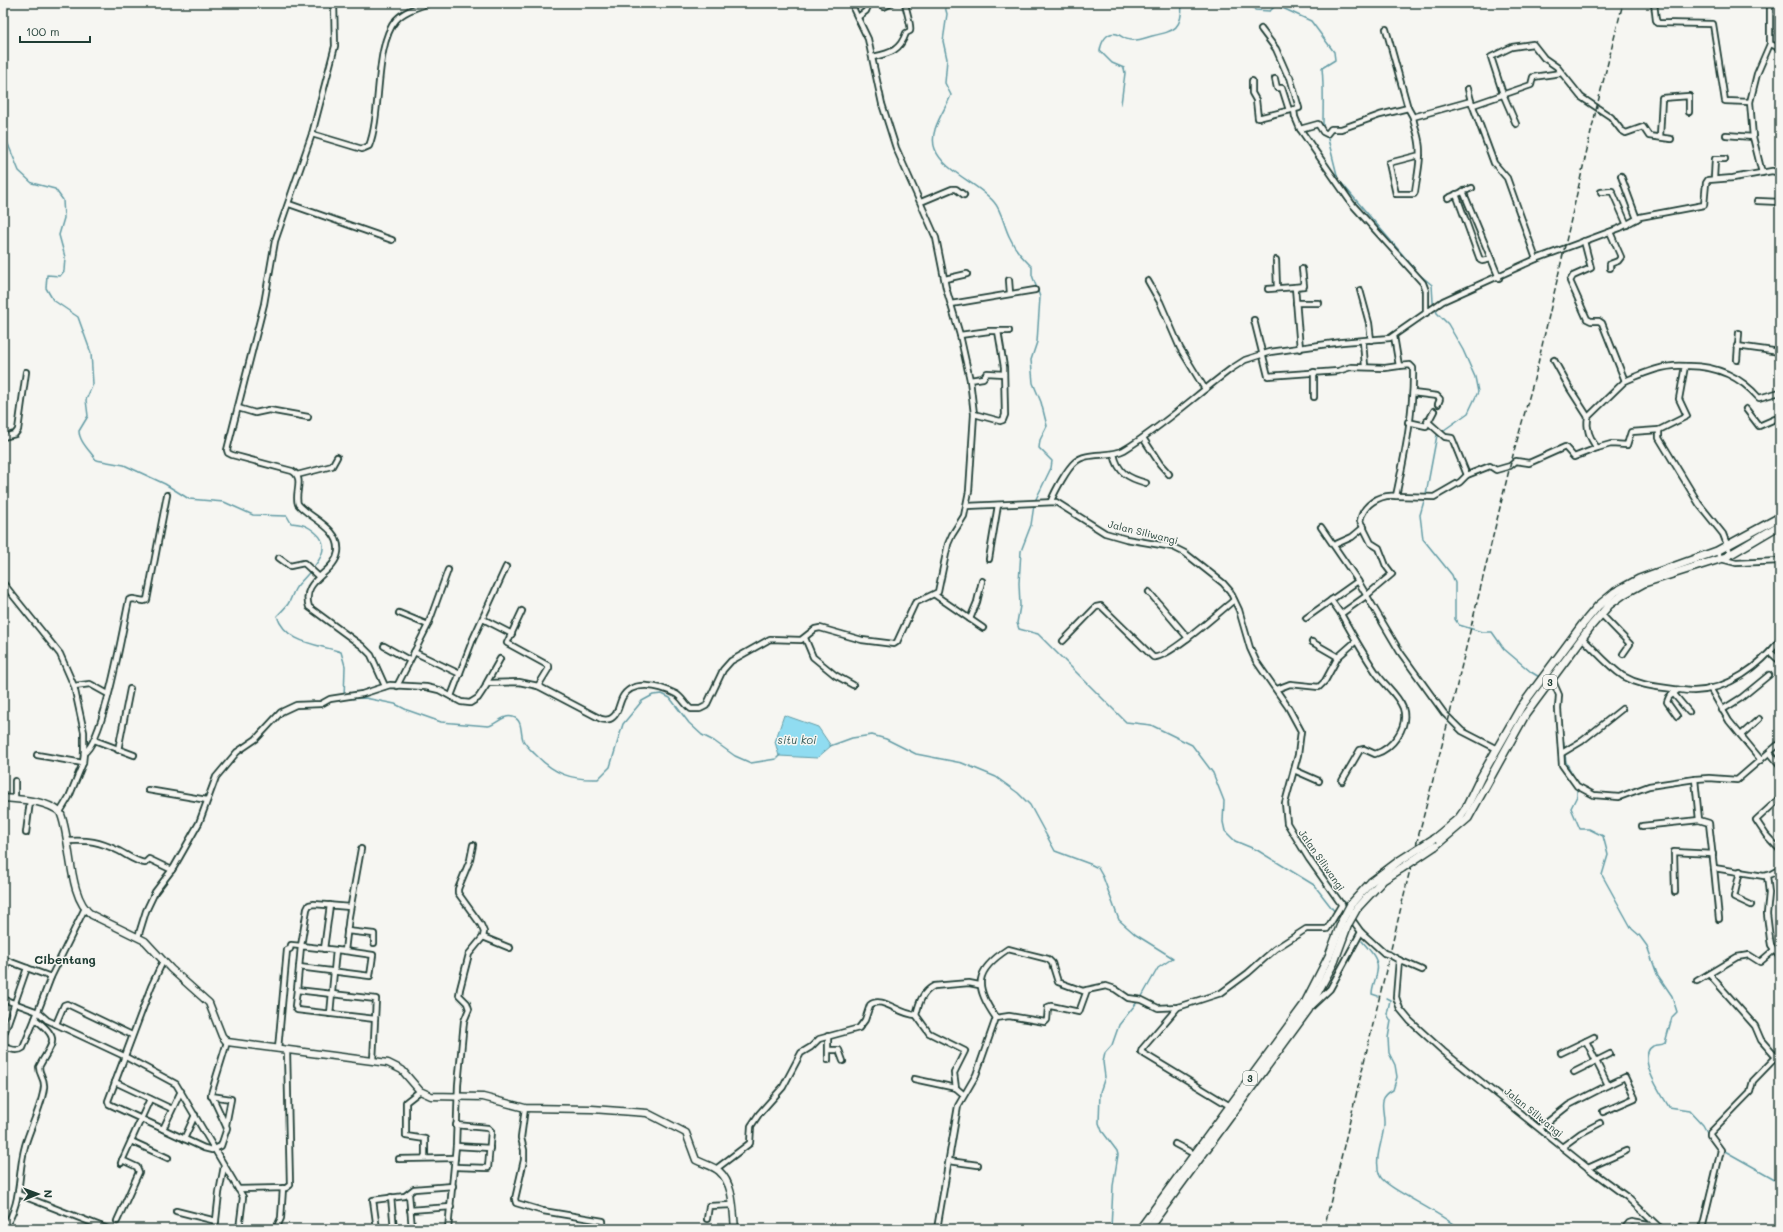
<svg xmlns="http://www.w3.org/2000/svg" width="1783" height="1232" viewBox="0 0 1783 1232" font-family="Mali,sans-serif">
<rect width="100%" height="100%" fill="#f6f6f2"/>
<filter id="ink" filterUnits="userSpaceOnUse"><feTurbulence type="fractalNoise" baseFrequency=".025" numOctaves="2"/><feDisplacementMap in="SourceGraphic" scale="8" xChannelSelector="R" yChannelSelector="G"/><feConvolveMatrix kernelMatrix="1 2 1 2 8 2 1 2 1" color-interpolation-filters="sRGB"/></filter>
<g filter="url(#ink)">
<polygon fill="#90dcf1" stroke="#639ca5" points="784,715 818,727 831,746 817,758 779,756 775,742"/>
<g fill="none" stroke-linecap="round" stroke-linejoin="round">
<g stroke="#639ca5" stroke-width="1.5">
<path d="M944 3 947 14 943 41 947 59 945 83 951 95C945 111 928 131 935 149 943 171 978 183 994 202 1002 211 1004 227 1010 238 1015 250 1024 259 1032 267V275L1040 297 1037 342 1031 360 1033 383 1041 402 1047 426 1040 440 1039 448 1052 461 1051 468 1035 501"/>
<path d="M1252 3 1255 10 1270 11 1276 5 1311 21 1334 52 1335 60 1322 68C1324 88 1323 107 1323 127L1324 130"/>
<polyline points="3,15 5,3"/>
<path d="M1121 104 1125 73 1124 68 1112 63 1100 51C1101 43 1106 31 1117 34 1122 36 1125 40 1131 40 1138 41 1145 38 1152 36 1175 31 1182 29 1182 3"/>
<path d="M3 132 19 171 32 183 55 189 63 200 64 218 59 235 65 257 64 271 60 276 47 275 46 288 53 300 78 317 91 353 93 384 86 400 88 416 79 431C79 441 90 451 96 460L124 465 165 484 189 499 224 502 253 515 287 516 291 523C302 524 307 525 316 533 336 550 309 572 298 585 293 590 292 598 288 604 285 608 281 612 277 616 286 644 318 644 341 652L345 666 344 699 365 698 395 704 407 710 441 722 488 726C496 725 503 714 513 717 523 720 520 732 523 740 526 746 531 750 535 754 554 774 571 780 598 779L610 767 623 724 642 701 653 695 662 694 670 698 689 723 702 735 714 741 735 756 751 763 776 759 780 755"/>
<polyline points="1327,135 1338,179 1420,275 1432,285 1433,302 1437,313 1448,324 1463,350 1475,377 1478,392 1468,413 1437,435 1426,494 1420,515 1423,539 1452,575 1455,583 1455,619 1459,625 1482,632 1492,632 1504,649 1531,672 1541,678"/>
<polyline points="1034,505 1031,525 1021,551 1019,583 1020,606 1017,623 1019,629 1038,634 1126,722 1151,725 1192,745 1213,773 1224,801 1223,822 1225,831 1235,841 1257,850 1314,885 1338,916"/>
<polyline points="1561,697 1561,719"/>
<polyline points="1562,731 1566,762 1577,783"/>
<polyline points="830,746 852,738 872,735 886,739 916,754 962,763 996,777 1018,793 1030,805 1055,851 1090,864 1098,868 1103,877 1119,920 1136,935 1173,958 1158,968 1141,998"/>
<path d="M1577 787V796L1571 808 1580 829H1589L1603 836 1608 855 1602 875 1632 929 1639 935 1647 946 1657 974 1672 996 1677 1012 1672 1017 1665 1043C1661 1046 1656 1044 1653 1046 1635 1057 1662 1095 1669 1107L1689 1110 1703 1125 1708 1134"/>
<path d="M1362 941C1369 950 1380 959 1377 972 1376 980 1372 985 1372 994L1378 996"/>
<path d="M1386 998 1390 1000 1387 1014 1391 1021 1388 1038 1389 1053 1395 1065 1397 1077 1393 1090C1376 1099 1385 1109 1384 1125 1383 1141 1373 1160 1380 1176 1385 1188 1445 1214 1459 1229"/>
<polyline points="1723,1150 1780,1182"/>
<polyline points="1111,1229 1113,1186 1118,1155 1117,1151 1102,1131 1099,1123 1100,1092 1105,1077 1103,1062 1105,1053 1112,1045 1119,1025 1138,1001"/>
</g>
<g stroke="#1f3d34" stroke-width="8">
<g id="street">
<path d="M334 3 335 46 312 134 275 241 264 304 227 450 228 453 232 455 292 471C305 478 294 493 298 504 309 518 341 528 338 552 335 574 300 579 309 607L362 646 371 655 385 686"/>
<polyline points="880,3 884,7 892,3"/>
<polyline points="1654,3 1656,20 1658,23 1713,24 1725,101 1750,102"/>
<polyline points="858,17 866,11 868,6 873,3"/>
<polyline points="1386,29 1408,108 1413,117 1471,101 1494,163 1507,178 1536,259"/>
<polyline points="1770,44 1780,48"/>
<path d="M873 57C890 53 900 51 906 33L910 31C912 27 906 10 905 3"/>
<polyline points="1275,79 1277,88 1282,88 1289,110"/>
<polyline points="1252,81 1252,93 1256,100 1258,118 1299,108 1290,77 1287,74 1276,49 1261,29"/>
<polyline points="1468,89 1471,101"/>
<polyline points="1473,105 1531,85 1533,77 1561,73"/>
<polyline points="1294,110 1295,117 1300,129 1352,204 1423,283 1426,291 1426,313"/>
<path d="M1413 117C1414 126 1418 133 1419 142 1422 158 1417 176 1415 192L1414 194H1396L1389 163 1420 155"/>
<polyline points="1516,124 1503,94 1491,57 1512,47 1533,44 1544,58 1557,67 1581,97 1611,117 1621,130 1626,133 1643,127 1649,136 1671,139"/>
<polyline points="1300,129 1318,124 1323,132 1327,134 1331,129 1341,129 1380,115 1408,108"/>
<path d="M312 134 362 149 369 146C382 114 374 45 396 20 404 11 418 7 429 3"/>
<polyline points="1726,135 1753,137"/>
<polyline points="1660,137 1662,98 1689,96 1689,112"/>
<polyline points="1762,173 1753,137 1750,102 1757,74 1770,44 1770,3"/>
<polyline points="1621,176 1637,219"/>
<polyline points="1714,179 1715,159 1725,159"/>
<polyline points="1463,191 1499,278"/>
<polyline points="1601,192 1612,191 1627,225"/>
<polyline points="1456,194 1480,260 1482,261 1491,259"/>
<polyline points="1448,198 1472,188"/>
<polyline points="1757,201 1780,202"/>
<polyline points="921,202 952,189 956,189 964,195"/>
<polyline points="289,204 392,240"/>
<polyline points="1610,232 1621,257 1618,261 1610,264 1610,268"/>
<path d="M1584 241 1591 268 1573 276 1570 281 1587 319 1591 321H1599L1602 323 1625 381C1644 373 1664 364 1685 366L1679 399 1687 416 1659 430V438L1699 504 1723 534 1731 555"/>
<polyline points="1276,260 1277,288"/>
<polyline points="945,279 967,274"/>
<polyline points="1009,280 1010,293"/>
<polyline points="1148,281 1160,302 1180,348 1205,389"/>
<polyline points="1295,287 1304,286 1302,269"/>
<polyline points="1268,289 1295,287 1300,349"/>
<polyline points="1360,290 1369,323 1371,340"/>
<polyline points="1296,303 1319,303"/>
<polyline points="951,304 1035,290"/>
<polyline points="1254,320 1268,376 1338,371 1351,367 1385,368 1399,366"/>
<polyline points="960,335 989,331 1009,331"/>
<polyline points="1363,341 1365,366"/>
<polyline points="1737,346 1780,352"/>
<polyline points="1554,360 1570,389 1588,417"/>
<polyline points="1737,360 1739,333"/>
<path d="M1685 366C1716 365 1740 376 1759 398L1780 392"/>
<polyline points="1314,372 1314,397"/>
<polyline points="970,380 983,378 987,373 1004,374"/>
<path d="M1625 381 1588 417C1586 428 1590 439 1597 448L1611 444 1627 445 1631 432 1659 430"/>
<polyline points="1413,393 1437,396 1440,399 1438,404"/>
<polyline points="238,408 255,413 269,410 308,417"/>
<polyline points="1746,409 1759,426 1775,419 1780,421"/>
<polyline points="974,414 1000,421 1003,420 1005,415 1004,367 998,331"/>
<polyline points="1427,421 1445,437 1452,438 1467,475"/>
<polyline points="1408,422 1426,426 1434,411"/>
<polyline points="3,437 15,434 18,430 26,372"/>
<polyline points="1143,438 1160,464 1169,474"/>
<path d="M1114 454C1118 473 1128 478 1146 483"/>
<polyline points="297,475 332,466 337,457"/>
<polyline points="1396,496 1434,497 1460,482 1467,475 1490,466 1496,470 1510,466 1516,461 1529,463 1565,447 1574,457 1597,448"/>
<path d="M1051 501C1055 491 1067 469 1075 462 1087 451 1110 458 1124 450 1162 427 1196 395 1231 369L1245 360 1270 352 1342 342 1390 338 1443 301 1536 259 1620 228 1640 217 1704 205 1706 183 1708 180 1733 178 1772 171 1780 173"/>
<polyline points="967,506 1056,502 1105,533 1126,539 1173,547 1185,553 1223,583 1230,591 1239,610 1250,648 1256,661 1288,707 1301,731 1298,755 1285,803 1287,823 1309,859 1361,932 1384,953"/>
<polyline points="1321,527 1358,581 1400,652 1444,713 1462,731 1497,749"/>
<polyline points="1334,545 1352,537 1364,527"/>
<polyline points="1717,551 1721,559 1736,563 1780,561"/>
<polyline points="279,558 290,566 304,563 319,577"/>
<polyline points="989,559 998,505"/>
<polyline points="3,583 60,654 74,686 84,732 84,753 83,763 69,797 60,812"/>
<polyline points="1149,592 1188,638"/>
<polyline points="935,595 983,628"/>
<polyline points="1331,600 1341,614"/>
<polyline points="522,611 507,643 549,666 549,668 538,686"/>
<polyline points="399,613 428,625"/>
<polyline points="1601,614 1630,644 1623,654"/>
<polyline points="1306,618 1358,581"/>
<polyline points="483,619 512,634"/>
<polyline points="970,619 977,602 982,581"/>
<polyline points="805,638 813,657 835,675 853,685"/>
<path d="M1582 638C1595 650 1608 666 1623 676 1637 684 1650 686 1666 688 1675 689 1684 691 1694 691 1728 690 1760 666 1780 640"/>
<path d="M1063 641 1096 607 1101 606 1153 657C1165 661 1222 610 1234 600"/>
<polyline points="1312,642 1338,657"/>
<polyline points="384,646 409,660"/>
<polyline points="414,652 460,674"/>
<polyline points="1770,652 1780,661"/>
<polyline points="1552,679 1559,695 1558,709 1562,765 1577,786 1594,795 1619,797 1649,786 1695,779 1709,778 1737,780 1780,743"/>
<polyline points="486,684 500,659"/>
<polyline points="74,686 90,684 108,694"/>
<polyline points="397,686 428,625 448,570"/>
<polyline points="1710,688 1729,721 1761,760"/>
<polyline points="1277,689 1290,684 1319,687 1325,681 1338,657 1356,641"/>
<polyline points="1673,693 1689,712"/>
<polyline points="451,696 473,639 506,567"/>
<polyline points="1722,710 1741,698 1769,675"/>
<polyline points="1677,716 1667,702 1669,697 1678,690"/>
<polyline points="1741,735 1759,719"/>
<polyline points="94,740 134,755"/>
<polyline points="118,750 130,689"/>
<path d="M84 753C104 741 123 627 129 600L133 599 144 601 147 600 167 495"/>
<polyline points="1562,753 1582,741 1622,709"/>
<polyline points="1770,753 1780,765"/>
<polyline points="37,755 83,763"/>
<polyline points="1294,770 1319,781"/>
<polyline points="1695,779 1699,820 1709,823 1714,868 1764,876 1771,874 1780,869"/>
<path d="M1342 781 1360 750 1364 749 1375 754C1392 749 1409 727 1403 708 1398 695 1385 685 1377 674 1364 655 1352 634 1341 614L1366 596 1392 574 1386 566 1379 548 1371 543 1360 521C1363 505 1379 494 1396 496 1405 454 1414 411 1413 368L1410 365 1399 366 1394 336"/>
<polyline points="148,790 207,800"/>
<polyline points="1780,798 1756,820 1766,835 1780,850"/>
<polyline points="15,799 15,781"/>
<polyline points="1642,826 1699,820"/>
<polyline points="26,833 30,801"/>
<path d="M67 841C89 840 98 841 119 851 127 855 136 862 145 863L149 859 172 870"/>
<polyline points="361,849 349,916 345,951 301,946 297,990 376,999 373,1061"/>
<polyline points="1714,868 1719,919"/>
<polyline points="1740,871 1734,897 1751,905"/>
<polyline points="1767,876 1769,893 1767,914 1770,939 1771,945 1780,958"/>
<polyline points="1675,892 1674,852 1713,854"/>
<polyline points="347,931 374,934 374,943"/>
<path d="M138 937 146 911 155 892 174 867 199 823 216 777 237 752 256 739 281 712 296 705 321 704 330 699 362 694 390 685 426 687 439 690 461 702 470 703 478 698 488 683 519 682 538 686 601 719C605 720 610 720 613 717 618 714 619 704 622 698 632 679 660 686 676 694 682 697 685 705 691 709H700L706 706 723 670 731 661 770 639 801 640 815 629 820 628 862 640 894 644 897 642 915 603 938 592 948 544 952 535 964 516 969 491 974 414 970 380 960 335 946 288 936 238 896 148 882 104 868 39 854 10V3"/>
<polyline points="483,937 510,948"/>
<polyline points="324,949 330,905"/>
<polyline points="1390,955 1399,960 1396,997 1400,1009 1410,1021 1443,1051 1593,1172 1627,1197 1661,1229"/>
<polyline points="3,959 51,977"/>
<polyline points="1399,960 1422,970"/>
<polyline points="163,961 151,987 108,1101 109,1104 163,1129 181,1091"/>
<polyline points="299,967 370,976 373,955 345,951"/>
<polyline points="1709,974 1755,1026 1761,1040 1775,1056"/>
<polyline points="3,977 8,961"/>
<polyline points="1697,981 1737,957 1749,955 1760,962 1774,950"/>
<polyline points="297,990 295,1006 297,1010 375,1019"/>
<polyline points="3,999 38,1012 47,1020 124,1056 176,1084 243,1197 239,1229"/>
<polyline points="1312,1006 1330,989 1361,932"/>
<polyline points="1178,1007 1142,1049 1141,1052 1230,1106"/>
<polyline points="330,1014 336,950"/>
<polyline points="916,1015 929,1033 965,1051 954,1073 956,1088"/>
<path d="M996 1018C974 986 974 971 1008 949L1048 959 1052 963 1058 982 1083 991 1087 990"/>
<polyline points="56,1024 64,1005 67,1004 132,1035"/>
<polyline points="828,1036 828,1060"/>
<polyline points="3,1037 27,968"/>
<polyline points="1586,1041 1594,1037"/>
<path d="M3 1046C9 1049 18 1052 23 1048L35 1019"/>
<polyline points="278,1049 287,950 290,949 291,945 301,946 307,909 309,905 314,904 350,907"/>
<polyline points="829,1050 839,1050 843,1061"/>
<polyline points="1574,1072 1610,1054"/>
<polyline points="914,1079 956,1088 963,1094"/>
<polyline points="115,1082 172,1109"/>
<polyline points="420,1091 406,1102 406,1136 425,1139 425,1158"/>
<polyline points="211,1096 231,1099 226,1125"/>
<polyline points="525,1108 521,1138 524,1150 524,1160 515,1199 516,1203 543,1211 603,1221 603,1228 606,1229"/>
<polyline points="1603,1112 1635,1098 1625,1077 1608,1085"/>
<polyline points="1540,1128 1569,1105 1608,1085 1586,1041 1561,1053"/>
<polyline points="163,1129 204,1148 212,1150 221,1146 227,1128 211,1094 227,1042"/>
<polyline points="184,1139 195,1115"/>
<polyline points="131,1141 168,1158"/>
<polyline points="1175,1144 1194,1154"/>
<polyline points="456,1146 490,1148"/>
<polyline points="1562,1147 1581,1133 1600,1123"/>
<polyline points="399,1159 455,1158"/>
<polyline points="949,1161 978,1165"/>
<polyline points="121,1163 150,1099"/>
<polyline points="455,1167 488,1168 491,1131 488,1128 456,1125"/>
<polyline points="1588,1168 1626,1151"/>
<path d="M716 1169 750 1143 751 1126 759 1114 783 1087 801 1053 811 1047 819 1039 859 1028 865 1020 870 1005C882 995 899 1015 916 1015 919 1003 922 992 934 986L969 983 979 985"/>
<polyline points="238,1189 286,1188 290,1185 287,1051"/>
<polyline points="18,1194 108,1229"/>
<polyline points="409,1194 412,1229"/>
<polyline points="391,1197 394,1229"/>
<polyline points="410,1210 451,1207"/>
<polyline points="176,1211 216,1221"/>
<polyline points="707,1219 709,1206 732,1205"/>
<polyline points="117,1221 139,1172 137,1167 122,1160"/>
<path d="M3 1229C23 1205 17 1174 25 1146 30 1127 42 1107 44 1087 45 1078 39 1075 39 1067 52 1042 62 1040 35 1019L51 977 84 910"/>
<polyline points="215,1229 219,1193 224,1166"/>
<polyline points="276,1229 281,1218 283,1188"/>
<polyline points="377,1229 373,1200 405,1196 414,1189 453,1186"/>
<polyline points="448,1229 456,1146 458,1085 464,1021 469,1009 467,1003 459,995 460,989 469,954 483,937 484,932 481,925 458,893 458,889 470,860 473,845"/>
<polyline points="937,1229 958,1106 976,1075 996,1018 1009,1016 1045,1022 1047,1020 1048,1007 1051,1006 1079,1012 1087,990 1106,986 1115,989 1128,998 1142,1000 1158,1008 1178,1007 1221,993 1248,973 1275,949 1306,929 1327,929 1342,904"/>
<polyline points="1624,1229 1629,1223 1632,1222 1659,1227"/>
<polyline points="1677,1229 1681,1227 1685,1229"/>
<polyline points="1702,1229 1721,1150 1710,1135 1710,1133 1750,1092 1753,1081 1780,1053"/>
</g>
</g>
<g stroke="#1f3d34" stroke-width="9">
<path id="secondary" d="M3 798C22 800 45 800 60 812 72 838 67 898 92 915L145 941 171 969 209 1003 222 1036 227 1042 388 1063 402 1070 420 1091 431 1096 483 1097 525 1108 592 1109 647 1113 686 1133 696 1160C704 1164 713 1166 719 1171 734 1184 733 1211 735 1229"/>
</g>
<g stroke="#1f3d34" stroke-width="10">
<g id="primary">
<polyline points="1435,838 1459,818 1466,808 1481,777 1521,707 1582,625 1598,606 1615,592 1639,579 1717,551 1780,517"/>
<polyline points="1435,846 1468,818 1525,715 1591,626 1609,605 1624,594 1644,583 1726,557 1780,525"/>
<polyline points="1351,904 1371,882 1399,861"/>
<polyline points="1357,908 1383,880 1402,868"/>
<polyline points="1140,1229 1304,1005 1329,956 1343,919"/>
<polyline points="1148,1229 1308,1010 1334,962 1348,924"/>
</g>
</g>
<use href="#street" stroke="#f6f6f2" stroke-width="4.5"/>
<use href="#secondary" stroke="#f6f6f2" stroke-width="6"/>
<use href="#primary" stroke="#f6f6f2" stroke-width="7"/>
<polyline stroke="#1f3d34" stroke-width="1.5" stroke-dasharray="6 3" stroke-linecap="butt" points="1324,1229 1414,853 1449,718 1510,466 1536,372 1597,106 1623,3"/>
<g stroke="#1f3d34" stroke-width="8" stroke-linecap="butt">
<polyline id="street-bridge" points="1384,953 1390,955"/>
</g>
<g stroke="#1f3d34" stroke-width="10" stroke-linecap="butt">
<g id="primary-bridge">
<polyline points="1399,861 1435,838"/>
<polyline points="1402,868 1435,846"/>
<polyline points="1343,919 1351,904"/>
<polyline points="1348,924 1357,908"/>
</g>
</g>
<use href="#street-bridge" stroke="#f6f6f2" stroke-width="4.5"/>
<use href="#primary-bridge" stroke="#f6f6f2" stroke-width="7"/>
</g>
</g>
<g text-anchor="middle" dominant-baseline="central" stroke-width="3" stroke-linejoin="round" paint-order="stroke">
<g fill="#f6f6f2" stroke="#60746d" stroke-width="1">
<rect x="1543" y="675" width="14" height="14" rx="3"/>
<rect x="1243" y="1071" width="14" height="14" rx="3"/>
</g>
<g font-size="9" font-weight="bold" fill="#1f3d34">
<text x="1550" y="682">3</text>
<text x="1250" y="1078">3</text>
</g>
<g font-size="10" fill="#1f3d34" stroke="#f6f6f2">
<text transform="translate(1143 532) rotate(14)">Jalan Siliwangi</text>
<text transform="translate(1322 860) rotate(55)">Jalan Siliwangi</text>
<text transform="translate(1534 1112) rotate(39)">Jalan Siliwangi</text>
</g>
<g font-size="11" font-style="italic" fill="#365d5a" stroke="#f6f6f2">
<text x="797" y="739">situ koi</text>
</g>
<g font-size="12" font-weight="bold" fill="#1f3d34" stroke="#f6f6f2">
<text x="65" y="959">Cibentang</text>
</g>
</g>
<rect width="1783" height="1232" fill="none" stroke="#f6f6f2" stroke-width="16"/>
<rect x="8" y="8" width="1767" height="1216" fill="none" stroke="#1f3d34" stroke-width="1.5" filter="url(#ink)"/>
<g transform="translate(38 1194) rotate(89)" stroke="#f6f6f2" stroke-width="3" paint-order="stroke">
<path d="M0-3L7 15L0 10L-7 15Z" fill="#1f3d34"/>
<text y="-6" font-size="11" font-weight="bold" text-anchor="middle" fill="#1f3d34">N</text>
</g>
<path d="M20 36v6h70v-6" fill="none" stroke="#1f3d34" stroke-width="2"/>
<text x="26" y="36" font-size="12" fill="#1f3d34" stroke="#f6f6f2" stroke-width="3" paint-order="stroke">100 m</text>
</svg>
